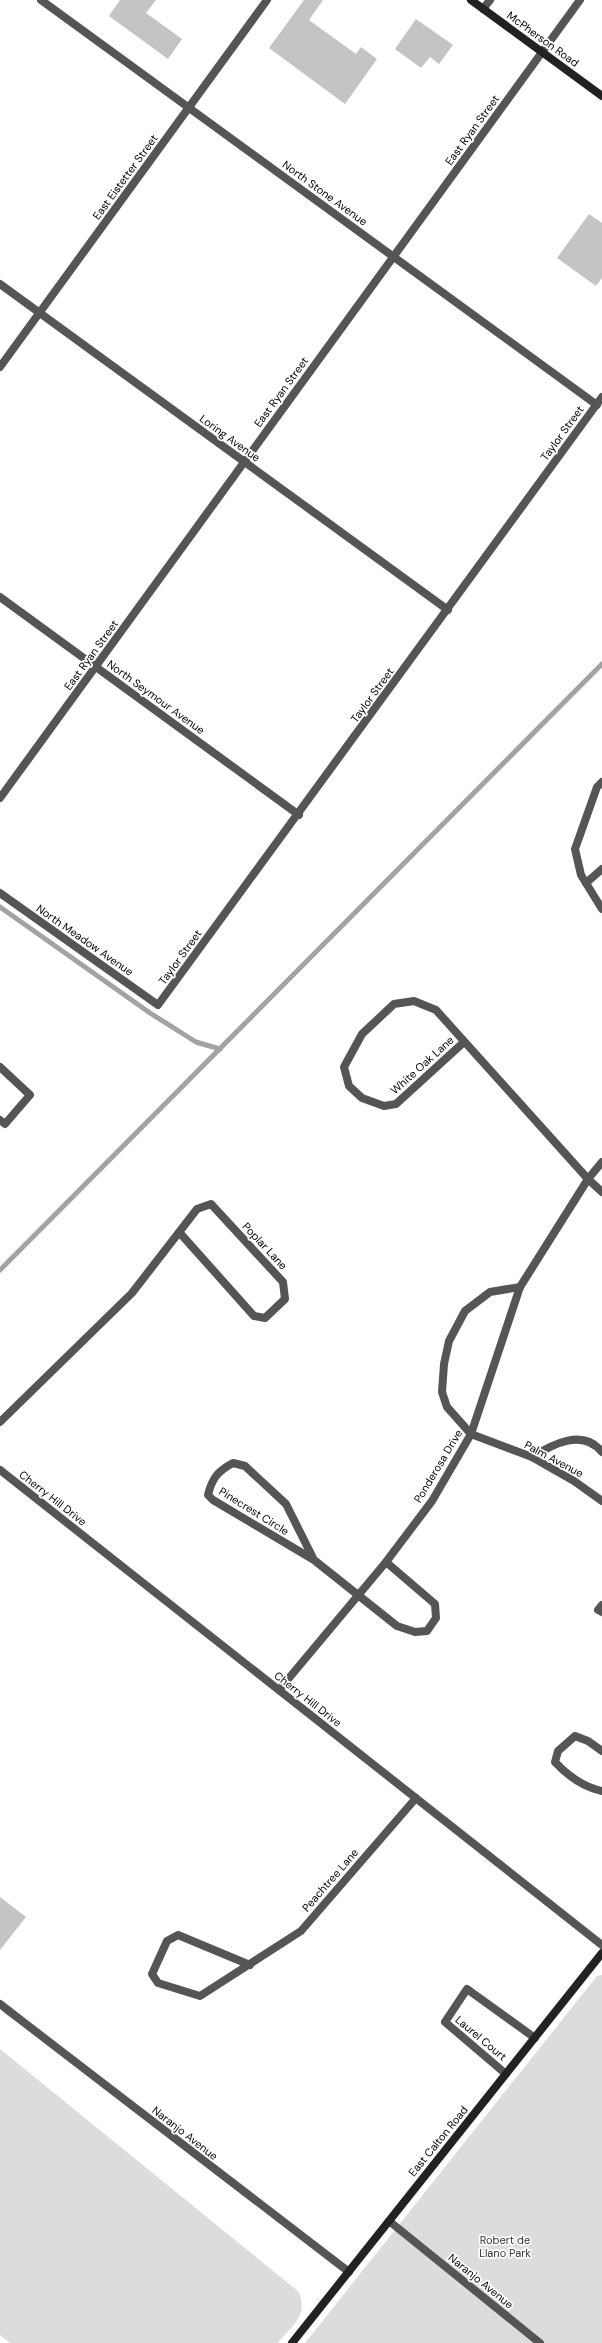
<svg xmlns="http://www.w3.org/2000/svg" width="602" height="2343" viewBox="0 0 602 2343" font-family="'DM Sans',sans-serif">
<rect width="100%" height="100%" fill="#fff"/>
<g fill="#dcdcdc">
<polygon points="602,1975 602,2343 305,2343 597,1976"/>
<path d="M0 2049 299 2292C308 2317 293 2324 278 2343H10L0 2335Z"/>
</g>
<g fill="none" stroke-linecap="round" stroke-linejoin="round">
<g stroke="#a3a3a3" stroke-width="5">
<polyline points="0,907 150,1013 196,1042 220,1049"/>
<polyline points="0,1270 602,664"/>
</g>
</g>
<g fill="#c4c4c4">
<polygon points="120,0 156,0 146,13 182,39 168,59 109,16"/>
<polygon points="304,0 323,0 309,20 356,54 361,47 377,59 345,104 269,48"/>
<polygon points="416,19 453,45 439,64 430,57 421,68 395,49"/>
<polygon points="589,214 602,223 602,278 596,286 557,258"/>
<polygon points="0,1897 26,1917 0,1950"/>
</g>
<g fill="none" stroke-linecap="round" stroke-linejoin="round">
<g stroke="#555" stroke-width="8">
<polyline points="483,9 490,0"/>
<polyline points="0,2004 9,2011"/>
<polyline points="389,2221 540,2343"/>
</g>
<g stroke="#555" stroke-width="8">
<polyline points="41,0 597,405"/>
<polyline points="0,284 448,610"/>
<polyline points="0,367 267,0"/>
<polyline points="0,597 299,815"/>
<polyline points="602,782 597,787 575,849 581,875 602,909"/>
<polyline points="0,798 580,0"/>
<polyline points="586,883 602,869"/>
<polyline points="0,893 158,1005 602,397"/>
<polyline points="464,1042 396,1104 384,1106 362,1098 349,1086 344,1067 362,1034 394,1004 414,1001 436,1010 588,1179 602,1192"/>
<polyline points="0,1067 30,1095 5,1124 0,1120"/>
<polyline points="520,1287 490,1292 465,1311 449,1341 444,1364 442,1392 447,1407 471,1434 532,1457 574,1481 602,1501"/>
<polyline points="0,1422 132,1293 197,1209 211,1204 283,1282 285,1299 265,1318 254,1316 179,1232"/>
<path d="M532 1457C553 1444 583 1428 602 1452"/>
<polyline points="0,1470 602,1945"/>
<path d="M314 1560 286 1504 245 1466 233 1463C218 1471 212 1478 208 1495L213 1500 314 1560 397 1626 415 1632 427 1631 436 1618 435 1604 386 1562"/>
<polyline points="602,1605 598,1610 602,1612"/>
<polyline points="279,1690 386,1562 432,1501 471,1434 520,1287 588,1179 602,1162"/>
<path d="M602 1751 588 1741 575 1736 558 1751 555 1762C568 1776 583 1787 602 1791"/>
<polyline points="250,1965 178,1935 167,1941 152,1974 158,1983 200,1996 301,1931 416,1798"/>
<polyline points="9,2011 349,2272"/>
<polyline points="506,2074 445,2022 467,1989 535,2038"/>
</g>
<g stroke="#222" stroke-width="8">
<polyline points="471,0 602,96"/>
<polyline points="292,2343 602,1953"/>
</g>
</g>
<g text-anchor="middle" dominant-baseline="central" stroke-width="3.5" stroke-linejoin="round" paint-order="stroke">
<g font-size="11" fill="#000" stroke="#fff">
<text transform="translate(543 39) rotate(36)">McPherson Road</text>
<text transform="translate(472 130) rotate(-54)">East Ryan Street</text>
<text transform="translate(125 177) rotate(-54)">East Eistetter Street</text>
<text transform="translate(325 193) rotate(36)">North Stone Avenue</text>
<text transform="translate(281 392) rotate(-54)">East Ryan Street</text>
<text transform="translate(562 433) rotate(-54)">Taylor Street</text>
<text transform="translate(230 438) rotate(36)">Loring Avenue</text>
<text transform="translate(91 655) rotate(-54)">East Ryan Street</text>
<text transform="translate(372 695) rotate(-54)">Taylor Street</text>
<text transform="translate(156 697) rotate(36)">North Seymour Avenue</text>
<text transform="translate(85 940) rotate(35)">North Meadow Avenue</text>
<text transform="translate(180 957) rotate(-54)">Taylor Street</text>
<text transform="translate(422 1065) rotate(-42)">White Oak Lane</text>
<text transform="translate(265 1246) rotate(47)">Poplar Lane</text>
<text transform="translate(554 1459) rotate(28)">Palm Avenue</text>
<text transform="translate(438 1466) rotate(-59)">Ponderosa Drive</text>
<text transform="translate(53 1498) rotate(38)">Cherry Hill Drive</text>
<text transform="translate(254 1511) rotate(32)">Pinecrest Circle</text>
<text transform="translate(308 1699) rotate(38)">Cherry Hill Drive</text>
<text transform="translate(330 1880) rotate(-49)">Peachtree Lane</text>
<text transform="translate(481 2038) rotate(40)">Laurel Court</text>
<text transform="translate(185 2133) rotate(38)">Naranjo Avenue</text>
<text transform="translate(438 2141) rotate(-51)">East Calton Road</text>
<text transform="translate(481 2281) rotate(39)">Naranjo Avenue</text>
</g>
<g font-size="11" fill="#333" stroke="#fff">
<text x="505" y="2240">Robert de<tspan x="505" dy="13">Llano Park</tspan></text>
</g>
</g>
</svg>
